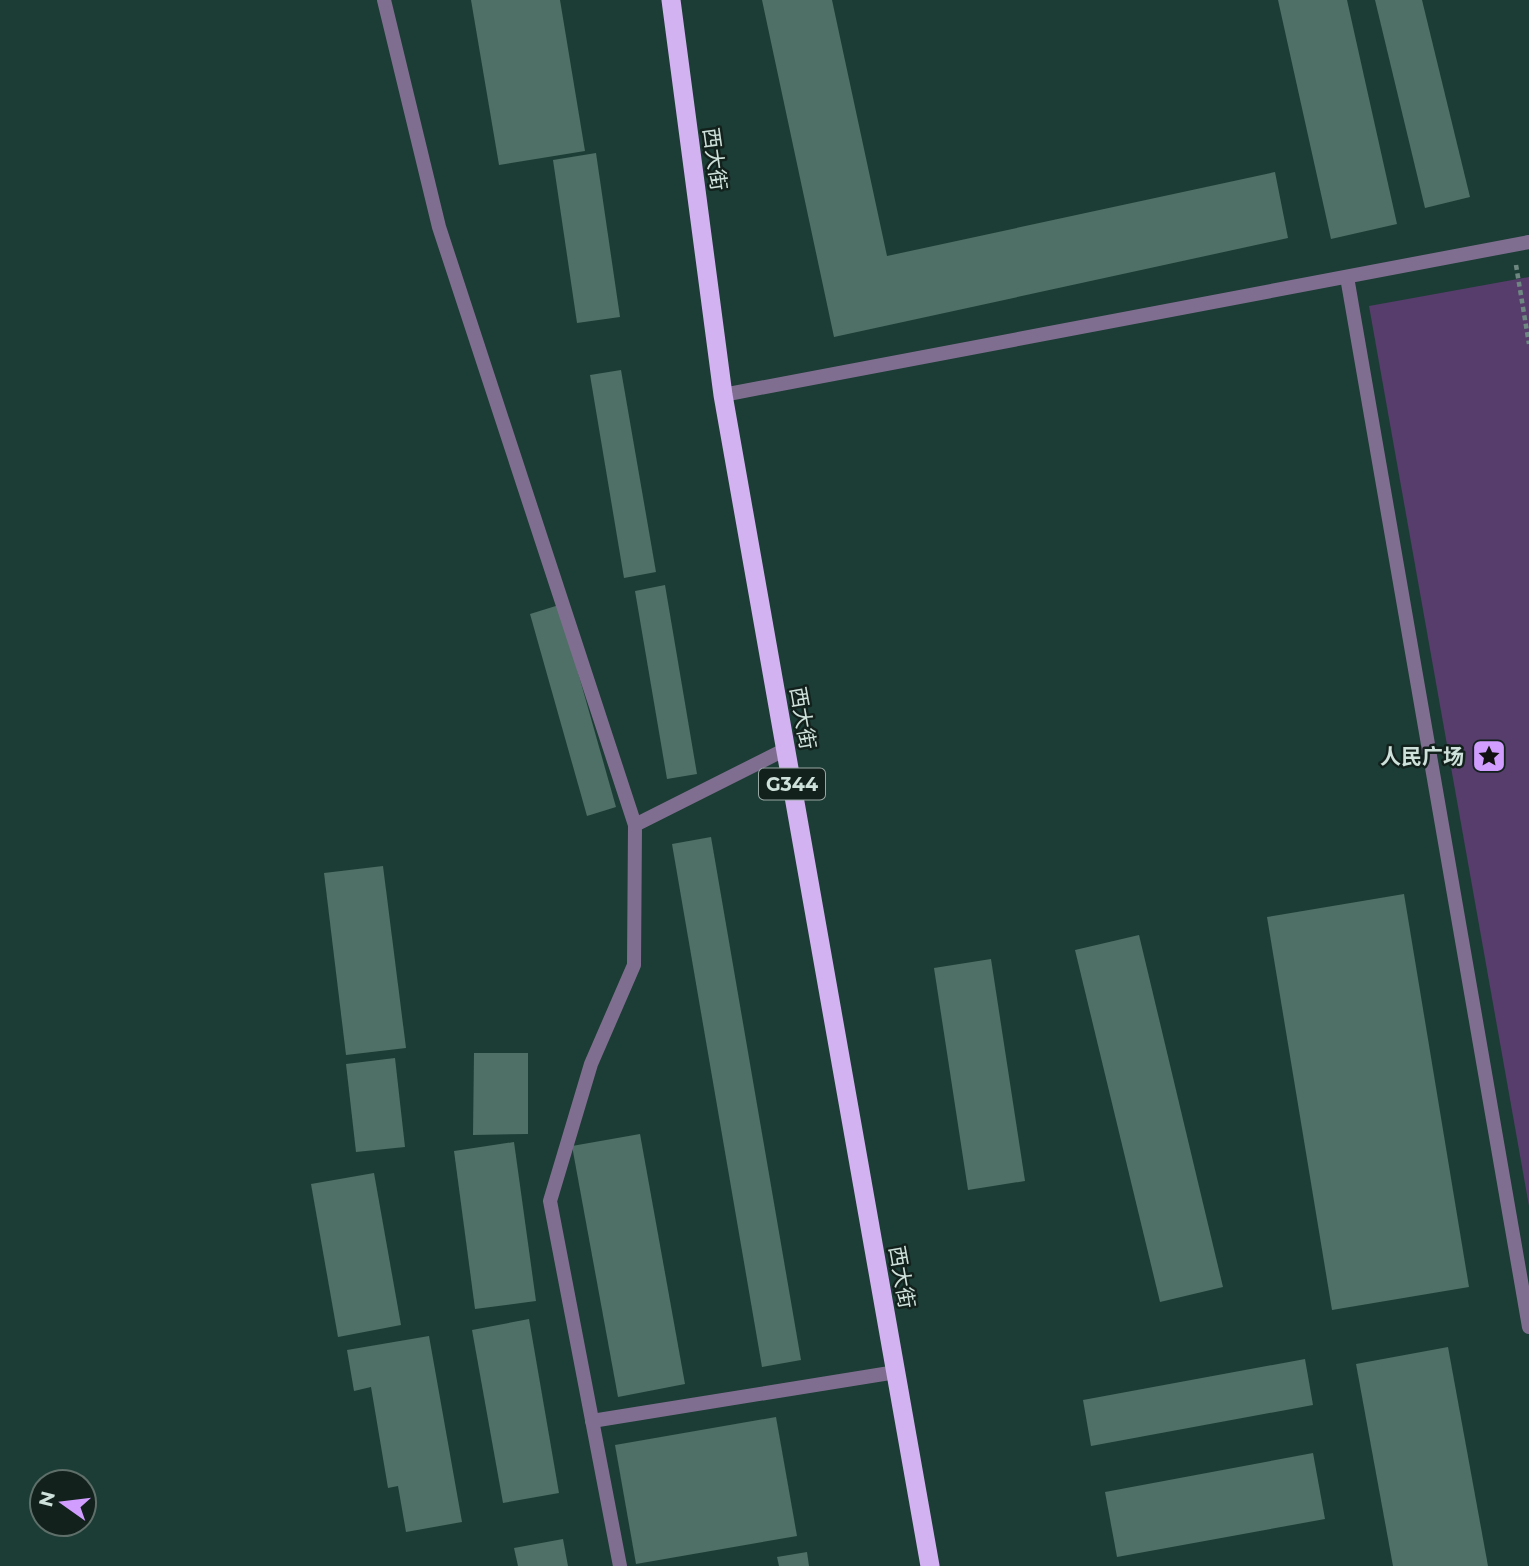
<svg xmlns="http://www.w3.org/2000/svg" width="1529" height="1566" viewBox="0 0 1529 1566" font-family="Montserrat,'Noto Sans SC',sans-serif">
<rect width="100%" height="100%" fill="#1c3d35"/>
<polygon fill="#563d6b" points="1529,277 1529,1206 1369,306"/>
<g fill="#4e7066">
<polygon points="471,0 560,0 585,151 499,165"/>
<polygon points="762,0 832,0 887,256 1275,172 1288,238 834,337"/>
<polygon points="1278,0 1347,0 1397,224 1331,239"/>
<polygon points="1375,0 1422,0 1470,197 1425,208"/>
<polygon points="596,153 620,317 577,323 553,160"/>
<polygon points="621,370 656,572 624,578 590,375"/>
<polygon points="665,585 697,774 667,779 635,591"/>
<polygon points="559,605 616,807 587,816 530,614"/>
<polygon points="711,837 801,1360 762,1367 672,844"/>
<polygon points="383,866 406,1048 346,1055 324,873"/>
<polygon points="1404,894 1469,1287 1332,1310 1267,917"/>
<polygon points="1139,935 1223,1287 1160,1302 1075,950"/>
<polygon points="991,959 1025,1181 968,1190 934,968"/>
<polygon points="474,1053 528,1053 528,1134 473,1135"/>
<polygon points="395,1058 405,1147 356,1152 346,1064"/>
<polygon points="640,1134 685,1384 618,1397 572,1146"/>
<polygon points="514,1142 536,1301 475,1309 454,1151"/>
<polygon points="374,1173 401,1325 338,1337 311,1184"/>
<polygon points="529,1319 559,1493 503,1503 472,1330"/>
<polygon points="429,1336 462,1522 406,1532 398,1486 388,1488 371,1387 354,1391 347,1350"/>
<polygon points="1448,1347 1488,1566 1393,1566 1356,1364"/>
<polygon points="1305,1359 1313,1405 1091,1446 1083,1400"/>
<polygon points="776,1417 797,1536 636,1564 615,1445"/>
<polygon points="1313,1453 1325,1519 1117,1557 1105,1492"/>
<polygon points="563,1539 568,1566 518,1566 514,1548"/>
<polygon points="807,1552 809,1566 779,1566 777,1557"/>
</g>
<g fill="none" stroke-linecap="round" stroke-linejoin="round">
<polyline stroke="#6e8881" stroke-width="4.5" stroke-dasharray="5 3.5" stroke-linecap="butt" points="1516,265 1529,344"/>
<g stroke="#806e91" stroke-width="14">
<polyline points="384,0 439,227 635,825"/>
<polyline points="1347,277 1529,1327"/>
<polyline points="723,395 1529,242"/>
<polyline points="592,1421 896,1372"/>
<polyline points="620,1566 550,1201 591,1064 634,965 635,825 786,749"/>
</g>
<polyline stroke="#d2b2f0" stroke-width="19" points="671,0 723,395 930,1566"/>
</g>
<defs>
<g id="sight-square" transform="scale(1.75)"><rect x="-9" y="-9" width="18" height="18" rx="4" fill="#d19dfe" stroke="#13211d"/><path d="M0-6L1.8-2.2L6-1.7L2.9 1.2L3.7 5.4L0 3.3L-3.7 5.4L-2.9 1.2L-6-1.7L-1.8-2.2Z" fill="#111"/></g>
</defs>
<g fill-rule="evenodd">
<use href="#sight-square" x="1489" y="756"/>
</g>
<g text-anchor="middle" dominant-baseline="central" stroke-width="5" stroke-linejoin="round" paint-order="stroke">
<rect fill="#13211d" stroke="#97a7a2" stroke-width="2" x="759" y="768.5" width="66" height="31" rx="5"/>
<g font-size="19" font-weight="bold" fill="#cfe1db">
<text x="792" y="784">G344</text>
</g>
<g font-size="21" fill="#cfe1db" stroke="#13211d">
<text transform="translate(715 159) rotate(82)">西大街</text>
<text transform="translate(803 718) rotate(80)">西大街</text>
<text transform="translate(902 1277) rotate(80)">西大街</text>
</g>
<g font-size="21" font-weight="bold" fill="#cfe1db" stroke="#13211d" text-anchor="end">
<text x="1464" y="756">人民广场</text>
</g>
</g>
<g transform="translate(63 1503) rotate(284)"><circle r="33" fill="#13211d" stroke="#5e6e69" stroke-width="2"/>
<path d="M0-5L12 26L0 18L-12 26Z" fill="#d19dfe"/>
<text y="-10" font-size="19" font-weight="bold" text-anchor="middle" fill="#cfe1db">N</text>
</g>
</svg>
